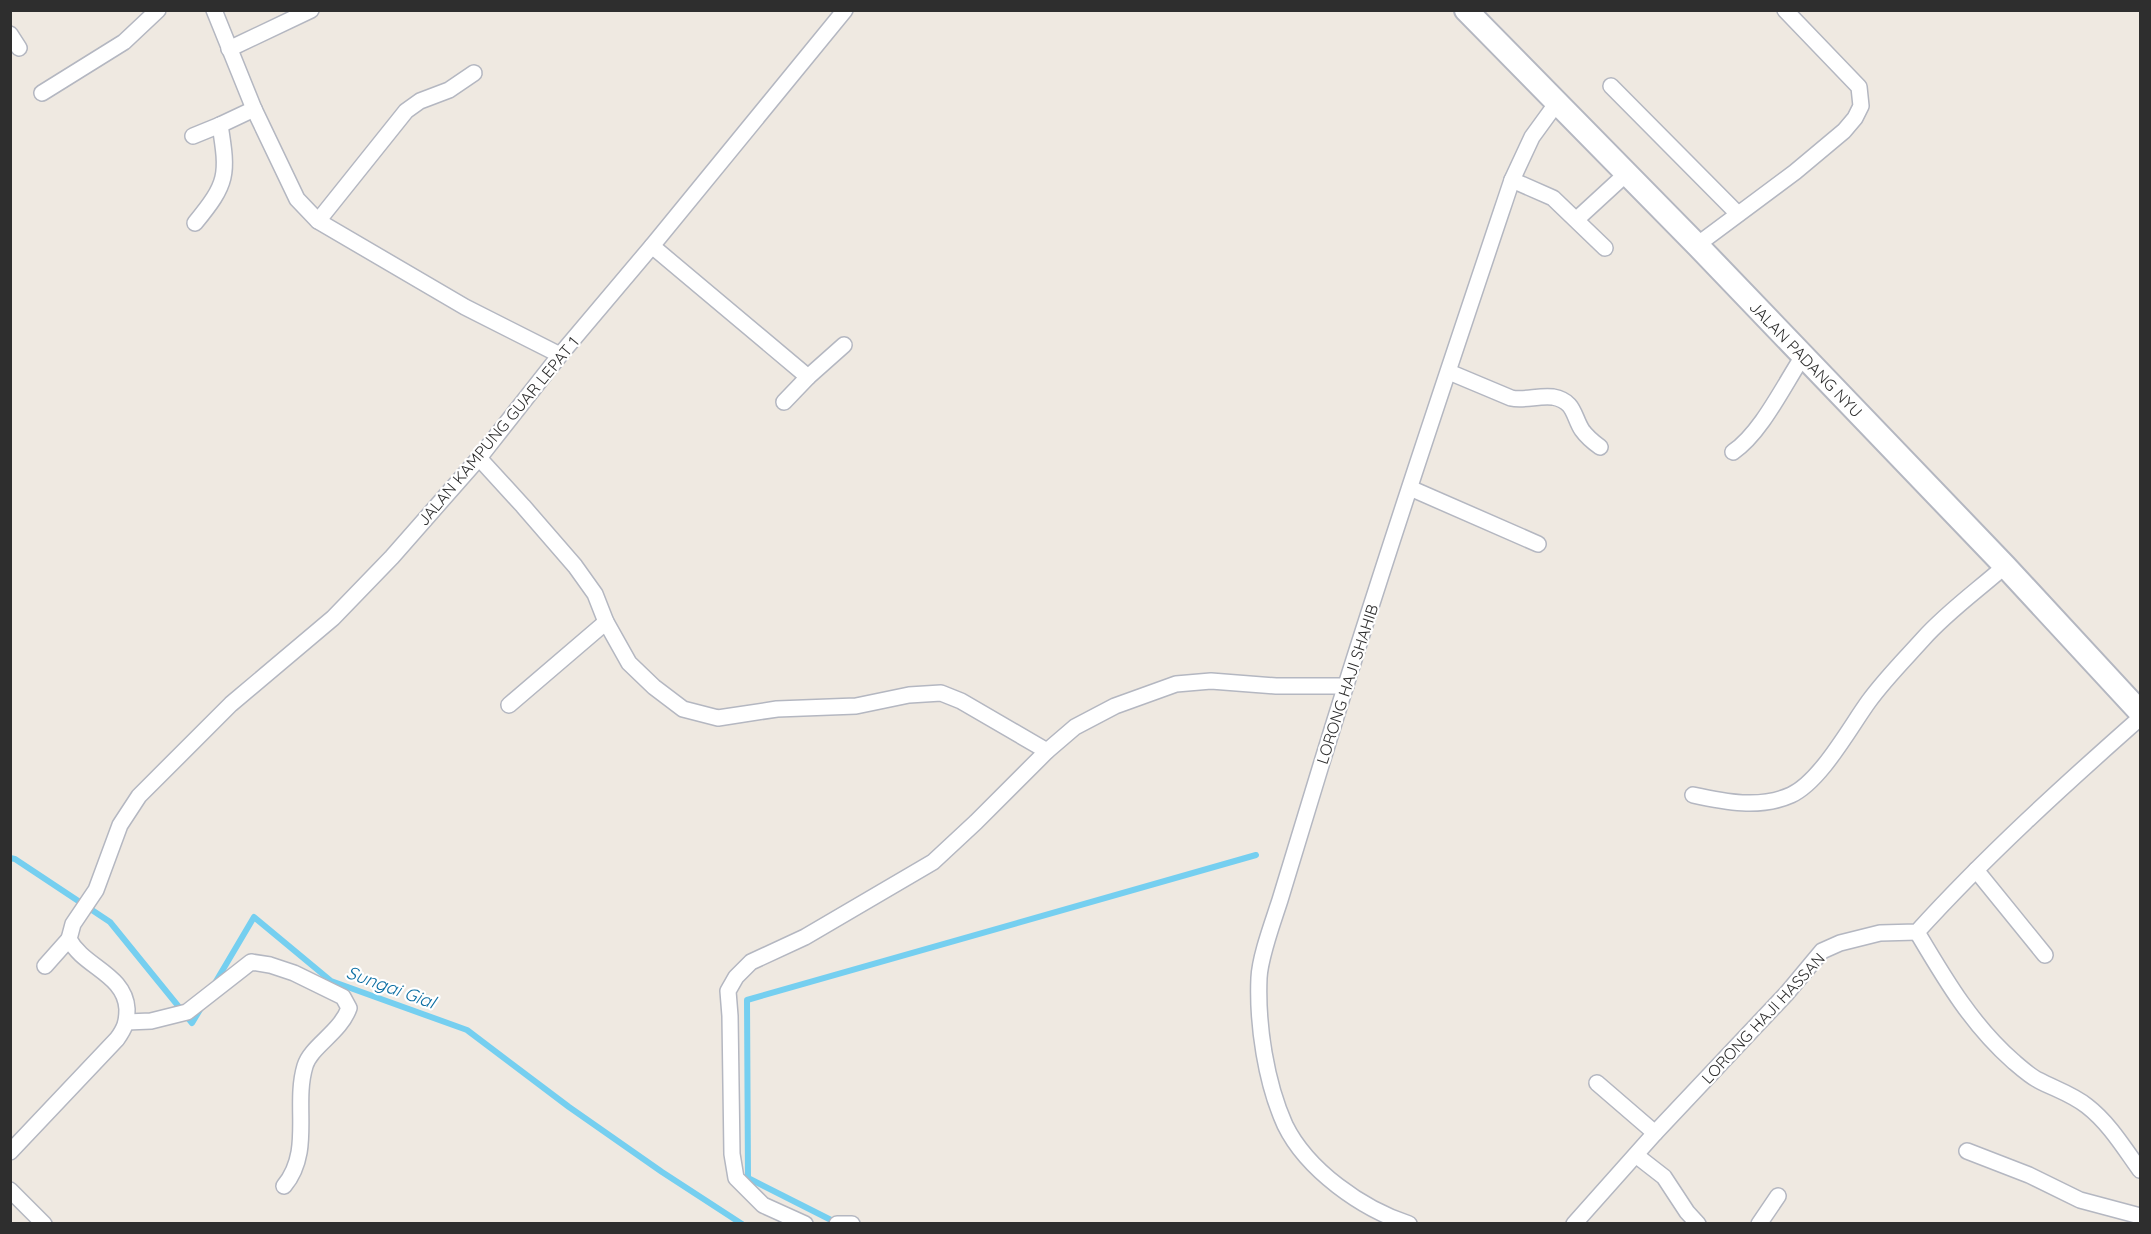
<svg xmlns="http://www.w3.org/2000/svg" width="2151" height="1234" viewBox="0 0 2151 1234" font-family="Quicksand,sans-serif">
<rect width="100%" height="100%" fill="#efe9e1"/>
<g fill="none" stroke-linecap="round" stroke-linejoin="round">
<g stroke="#75cff0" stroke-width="6">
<polyline points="10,858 15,859 110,922 192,1023 201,1008"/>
<polyline points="215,983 254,917 331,981 467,1030 569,1107 662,1172 742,1224"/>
<polyline points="837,1223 748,1178 747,1000 1256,855"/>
</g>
<g stroke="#b4b7c1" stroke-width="18">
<g id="street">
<polyline points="214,10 254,109 297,199 318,221 465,307 560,355"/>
<polyline points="10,34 19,48"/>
<polyline points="229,49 311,10"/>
<polyline points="1611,86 1738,214"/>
<polyline points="42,93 124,42 158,10"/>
<polyline points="193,136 220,125 254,109"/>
<polyline points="1512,180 1553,198 1605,248"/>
<polyline points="1577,219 1626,174"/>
<polyline points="318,221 406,111 420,101 449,90 474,73"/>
<path d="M195 223C228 183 228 175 220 125"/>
<polyline points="1697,245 1795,172 1844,131 1855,118 1861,106 1859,87 1785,10"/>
<polyline points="652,246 808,377 784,402"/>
<path d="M1449 372 1511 398C1525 401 1539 395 1553 397 1575 401 1573 416 1582 430 1587 437 1593 442 1600 447"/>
<polyline points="808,377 844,345"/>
<path d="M1733 452C1761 433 1784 385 1803 356"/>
<polyline points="479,458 523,506 575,566 595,594 606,622 629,663 654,687 683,709 718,718 777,709 856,706 909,695 941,693 961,701 1047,751"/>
<polyline points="1410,488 1538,544"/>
<polyline points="509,705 606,622"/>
<path d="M1693 795C1725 802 1760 809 1791 795 1821 781 1850 727 1869 701 1885 679 1905 659 1923 639 1947 612 1978 590 2005 566"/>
<polyline points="1976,870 2045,955"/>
<path d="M1917 932C1945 979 1971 1024 2013 1061 2020 1067 2030 1076 2038 1080 2055 1089 2072 1094 2087 1106 2109 1123 2124 1148 2140 1170"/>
<polyline points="45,966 69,939"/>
<path d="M127 1022 151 1021 187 1012 251 962 270 965 294 973 343 997 349 1008C340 1033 311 1046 305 1066 293 1106 313 1151 284 1186"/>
<polyline points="1597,1083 1655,1133"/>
<polyline points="1967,1151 2029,1175 2080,1200 2140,1216"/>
<path d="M10 1152 117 1039C125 1028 127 1022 127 1009 125 974 83 967 69 939L73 924 96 890 120 825 139 796 231 704 333 618 392 557 479 458 560 355 652 246 845 10"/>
<polyline points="1637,1156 1664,1177 1687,1212 1698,1224"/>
<polyline points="10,1190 44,1224"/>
<polyline points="805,1224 763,1205 736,1178 732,1154 730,1016 728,991 736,977 751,962 805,937 933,862 976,822 1047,751 1075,727 1115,706 1176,684 1211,681 1276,686 1346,686"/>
<polyline points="837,1224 852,1224"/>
<path d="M1409 1224C1362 1209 1307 1170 1285 1125 1266 1083 1257 1025 1259 978 1260 956 1273 922 1280 900 1294 854 1308 808 1322 762 1382 567 1447 374 1512 180L1532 137 1556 104"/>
<path d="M1574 1224 1655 1133 1787 993 1822 951 1840 943 1880 933 1917 932C1986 856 2063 786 2140 718"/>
<polyline points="1759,1224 1778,1196"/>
</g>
</g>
<g stroke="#b4b7c1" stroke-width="26">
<polyline id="secondary" points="1466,10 1697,245 2005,566 2140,712"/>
</g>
<use href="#street" stroke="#fff" stroke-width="15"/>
<use href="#secondary" stroke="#fff" stroke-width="22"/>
</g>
<g text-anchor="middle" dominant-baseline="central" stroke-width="4.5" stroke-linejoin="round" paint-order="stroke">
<g font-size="16" fill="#2e2e2e" stroke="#fff">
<text transform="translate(1806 359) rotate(46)">JALAN PADANG NYU</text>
<text transform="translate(498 431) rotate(-50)">JALAN KAMPUNG GUAR LEPAT 1</text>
<text transform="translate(1347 684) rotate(-72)">LORONG HAJI SHAHIB</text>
<text transform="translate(1763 1018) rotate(-47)">LORONG HAJI HASSAN</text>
</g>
<g font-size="18" font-style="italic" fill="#0d6fa3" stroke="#fff">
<text transform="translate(391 987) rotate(20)">Sungai Gial</text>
</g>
</g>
<rect width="2151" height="1234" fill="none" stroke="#2e2e2e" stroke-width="24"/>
</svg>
